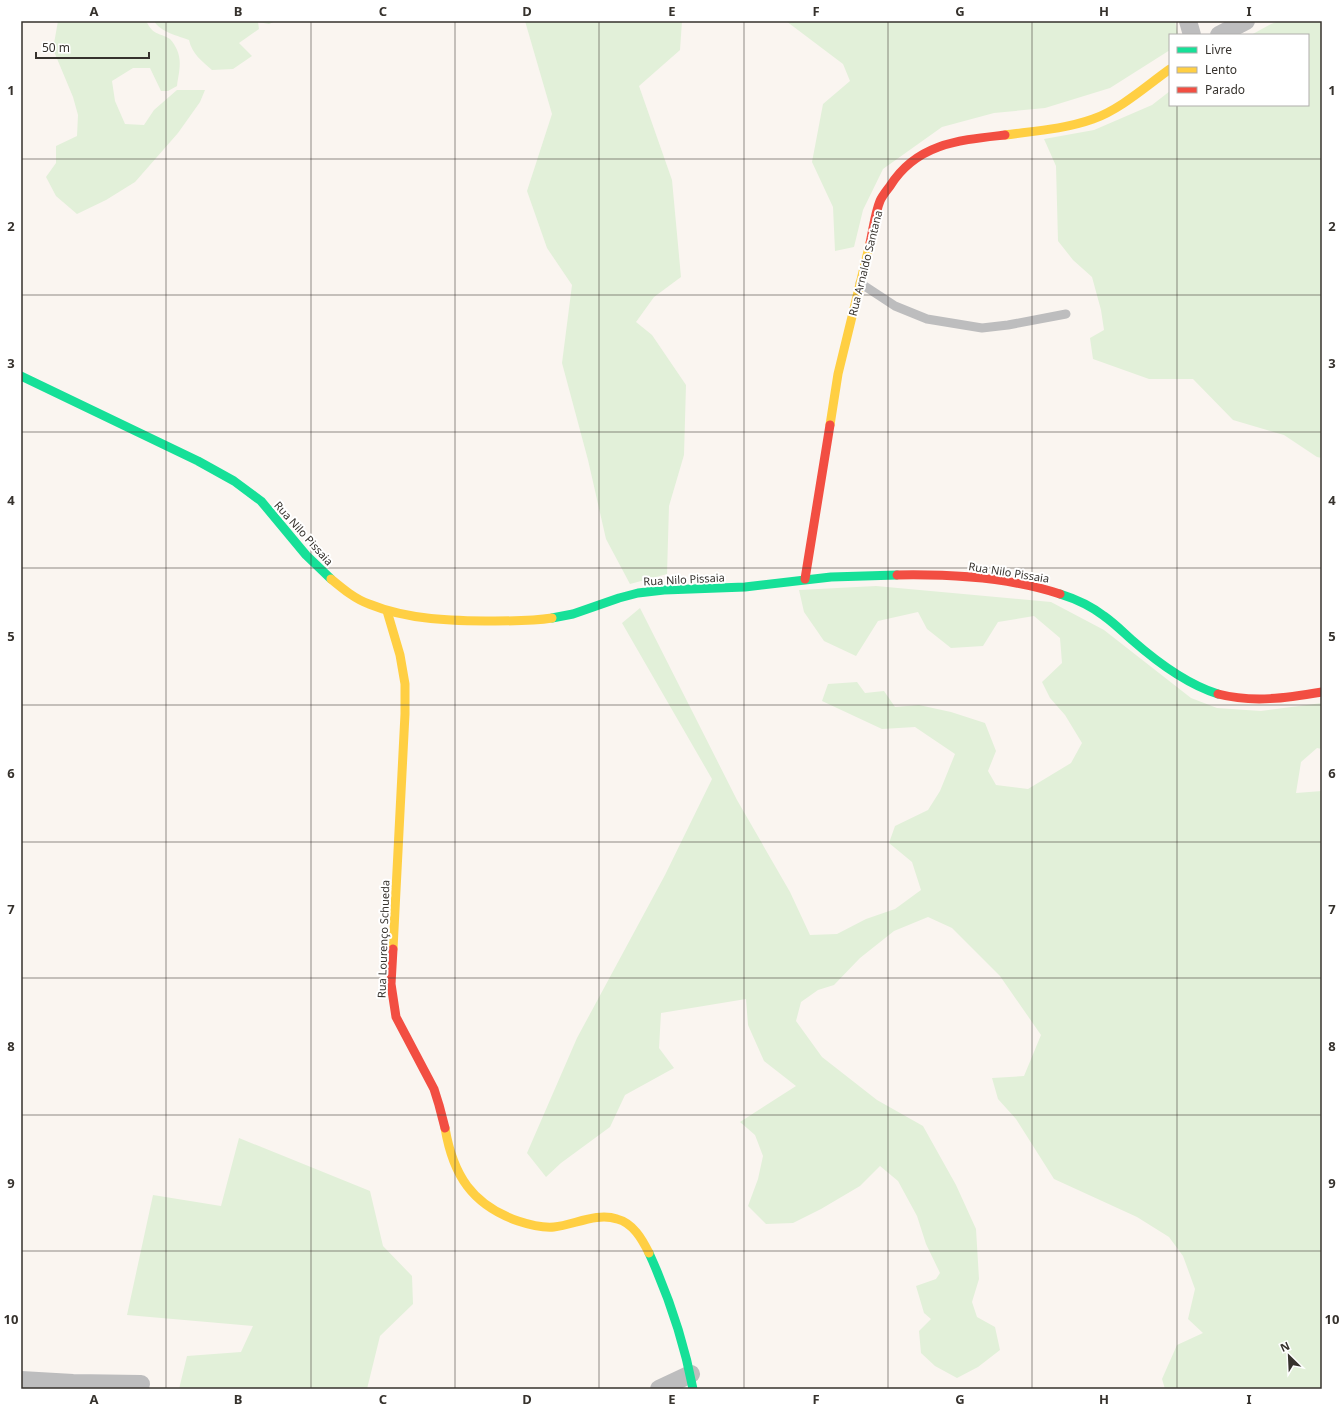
<svg xmlns="http://www.w3.org/2000/svg" width="1343" height="1410" viewBox="0 0 1343 1410" font-family="'Noto Sans',sans-serif">
<rect width="100%" height="100%" fill="#faf5f0"/>
<g fill="#e2f0d9">
<path d="M58 21H146C154 36 158 32 170 39 172 41 174 44 175 46 183 60 179 71 177 86L168 91H161L150 68H133L112 81 115 101 125 124 144 125 154 110 177 90H205L200 102 178 133 135 182 106 200 77 214 56 196 46 177 56 163V146L77 136 78 115 73 97 53 49Z"/>
<path d="M154 21H276L269 24 258 22 259 29 239 43 252 56 233 69 212 70C202 61 192 54 189 40 179 36 160 32 154 21Z"/>
<polygon points="525,21 682,21 680,50 639,86 672,180 681,277 654,297 636,322 652,335 686,385 684,455 669,506 667,574 630,584 606,539 588,460 562,363 572,285 547,248 527,191 552,114"/>
<polygon points="786,21 1175,21 1178,35 1170,35 1170,50 1110,88 1045,108 994,113 942,127 883,169 863,210 854,247 835,251 833,207 812,162 823,104 850,81 843,64"/>
<polygon points="1279,21 1322,21 1322,458 1317,457 1284,435 1233,420 1193,379 1149,379 1093,359 1090,338 1104,330 1101,310 1092,277 1073,260 1058,241 1056,166 1044,139 1094,130 1152,105 1170,91 1170,105 1308,105 1308,35 1251,35 1271,24"/>
<polygon points="876,586 1051,602 1104,630 1191,698 1217,708 1261,711 1322,703 1322,749 1317,748 1301,762 1296,793 1322,791 1322,1389 1165,1389 1162,1379 1177,1345 1203,1333 1188,1319 1195,1289 1183,1256 1169,1237 1137,1217 1054,1179 1016,1119 998,1099 992,1078 1024,1076 1041,1035 1000,976 952,928 928,917 894,931 860,958 834,985 818,990 801,1002 796,1021 822,1057 877,1100 923,1126 956,1185 976,1229 979,1279 972,1302 977,1317 995,1327 1000,1350 978,1367 957,1378 935,1366 921,1353 919,1331 931,1319 924,1313 916,1286 936,1279 940,1273 926,1244 917,1216 898,1181 880,1166 860,1186 821,1209 793,1223 766,1224 748,1206 758,1179 763,1156 755,1135 740,1122 796,1086 764,1061 748,1025 746,999 661,1013 659,1048 674,1068 625,1095 610,1127 561,1163 546,1177 527,1153 577,1038 665,875 712,779 622,623 640,608 737,800 790,892 810,935 837,934 866,919 895,909 921,890 912,862 889,843 895,826 928,810 940,791 955,754 915,727 882,729 822,701 828,684 857,682 865,693 884,691 895,707 919,705 951,712 985,723 996,751 988,771 996,785 1028,789 1071,763 1082,743 1065,715 1050,698 1042,682 1062,663 1060,638 1034,616 998,622 983,646 951,648 927,629 918,612 878,621 856,656 824,641 804,612 799,590"/>
<polygon points="239,1138 370,1191 383,1246 412,1276 413,1304 380,1336 367,1389 179,1389 187,1356 241,1352 253,1326 127,1315 153,1195 221,1206"/>
</g>
<g fill="none" stroke-linecap="round" stroke-linejoin="round">
<polyline stroke="#bdbdbe" stroke-width="9" points="860,283 895,306 927,319 982,328 1008,325 1066,314"/>
<g stroke="#bdbdbe" stroke-width="18">
<polyline points="1188,21 1192,35"/>
<polyline points="1219,35 1246,21"/>
<polyline points="21,1380 73,1383 141,1384"/>
<polyline points="659,1389 691,1374"/>
</g>
<g stroke="#16e098" stroke-width="9">
<polyline points="21,376 198,461 234,481 261,501 306,555 331,579"/>
<path d="M1060 594C1076 599 1091 606 1104 616 1114 623 1123 632 1132 640 1157 662 1186 684 1218 694"/>
<polyline points="552,618 573,614 619,598 638,593 664,590 745,587 831,577 897,575"/>
<path d="M649 1253C669 1297 684 1342 693 1389"/>
</g>
<g stroke="#ffcf43" stroke-width="9">
<path d="M1005 135C1035 131 1065 129 1093 119 1121 109 1146 86 1170 69"/>
<polyline points="830,425 838,374 870,243"/>
<path d="M331 579C343 589 355 599 369 604 408 620 453 621 495 621 514 621 533 621 552 618"/>
<polyline points="387,611 400,655 405,684 405,714 393,949"/>
<path d="M445 1128C453 1175 472 1205 518 1221 530 1225 542 1228 554 1227 574 1225 597 1212 617 1219 633 1223 642 1239 649 1253"/>
</g>
<g stroke="#f24e42" stroke-width="9">
<path d="M870 243C873 230 875 213 880 201 882 196 887 190 890 186 917 143 960 140 1005 135"/>
<path d="M897 575C951 574 1009 577 1060 594"/>
<polyline points="805,579 830,425"/>
<path d="M1218 694C1253 703 1287 698 1322 692"/>
<polyline points="393,949 391,984 396,1017 434,1089 439,1105 445,1128"/>
</g>
</g>
<path fill="none" stroke="#36322d" stroke-width="1" stroke-opacity="0.55" d="M166 21V1389M311 21V1389M455 21V1389M599 21V1389M744 21V1389M888 21V1389M1032 21V1389M1177 21V35M1177 105V1389M21 159H1322M21 295H1322M21 432H1322M21 568H1322M21 705H1322M21 842H1322M21 978H1322M21 1115H1322M21 1251H1322"/>
<g text-anchor="middle" dominant-baseline="central" stroke-width="4" stroke-linejoin="round" paint-order="stroke">
<g font-size="11" fill="#36322d" stroke="#fff">
<text transform="translate(865 263) rotate(-76)">Rua Arnaldo Santana</text>
<text transform="translate(304 533) rotate(48)">Rua Nilo Pissaia</text>
<text transform="translate(1009 572) rotate(9)">Rua Nilo Pissaia</text>
<text transform="translate(684 579) rotate(-3)">Rua Nilo Pissaia</text>
<text transform="translate(383 939) rotate(-88)">Rua Lourenço Schueda</text>
</g>
</g>
<rect width="1343" height="1410" fill="none" stroke="#ffffff" stroke-width="44"/>
<rect x="1169" y="34" width="140" height="72" fill="#ffffff" stroke="#afadab"/>
<rect x="1177" y="47" width="20" height="6" fill="#16e098" stroke="#afadab"/>
<text x="1205" y="54" font-size="12" fill="#36322d">Livre</text>
<rect x="1177" y="67" width="20" height="6" fill="#ffcf43" stroke="#afadab"/>
<text x="1205" y="74" font-size="12" fill="#36322d">Lento</text>
<rect x="1177" y="87" width="20" height="6" fill="#f24e42" stroke="#afadab"/>
<text x="1205" y="94" font-size="12" fill="#36322d">Parado</text>
<g transform="translate(1289 1356) rotate(336)" stroke="#ffffff" stroke-width="3" paint-order="stroke">
<path d="M0-3L7 15L0 10L-7 15Z" fill="#36322d"/>
<text y="-6" font-size="11" font-weight="bold" text-anchor="middle" fill="#36322d">N</text>
</g>
<path d="M36 52v6h113v-6" fill="none" stroke="#36322d" stroke-width="2"/>
<text x="42" y="52" font-size="12" fill="#36322d" stroke="#ffffff" stroke-width="3" paint-order="stroke">50 m</text>
<rect x="22" y="22" width="1299" height="1366" fill="none" stroke="#36322d" stroke-width="1.5"/>
<g font-size="13" text-anchor="middle" font-weight="bold" fill="#36322d">
<text x="94" y="16">A</text>
<text x="238" y="16">B</text>
<text x="383" y="16">C</text>
<text x="527" y="16">D</text>
<text x="672" y="16">E</text>
<text x="816" y="16">F</text>
<text x="960" y="16">G</text>
<text x="1104" y="16">H</text>
<text x="1249" y="16">I</text>
<text x="11" y="95">1</text>
<text x="1332" y="95">1</text>
<text x="11" y="231">2</text>
<text x="1332" y="231">2</text>
<text x="11" y="368">3</text>
<text x="1332" y="368">3</text>
<text x="11" y="505">4</text>
<text x="1332" y="505">4</text>
<text x="11" y="641">5</text>
<text x="1332" y="641">5</text>
<text x="11" y="778">6</text>
<text x="1332" y="778">6</text>
<text x="11" y="914">7</text>
<text x="1332" y="914">7</text>
<text x="11" y="1051">8</text>
<text x="1332" y="1051">8</text>
<text x="11" y="1188">9</text>
<text x="1332" y="1188">9</text>
<text x="11" y="1324">10</text>
<text x="1332" y="1324">10</text>
<text x="94" y="1404">A</text>
<text x="238" y="1404">B</text>
<text x="383" y="1404">C</text>
<text x="527" y="1404">D</text>
<text x="672" y="1404">E</text>
<text x="816" y="1404">F</text>
<text x="960" y="1404">G</text>
<text x="1104" y="1404">H</text>
<text x="1249" y="1404">I</text>
</g>
</svg>
